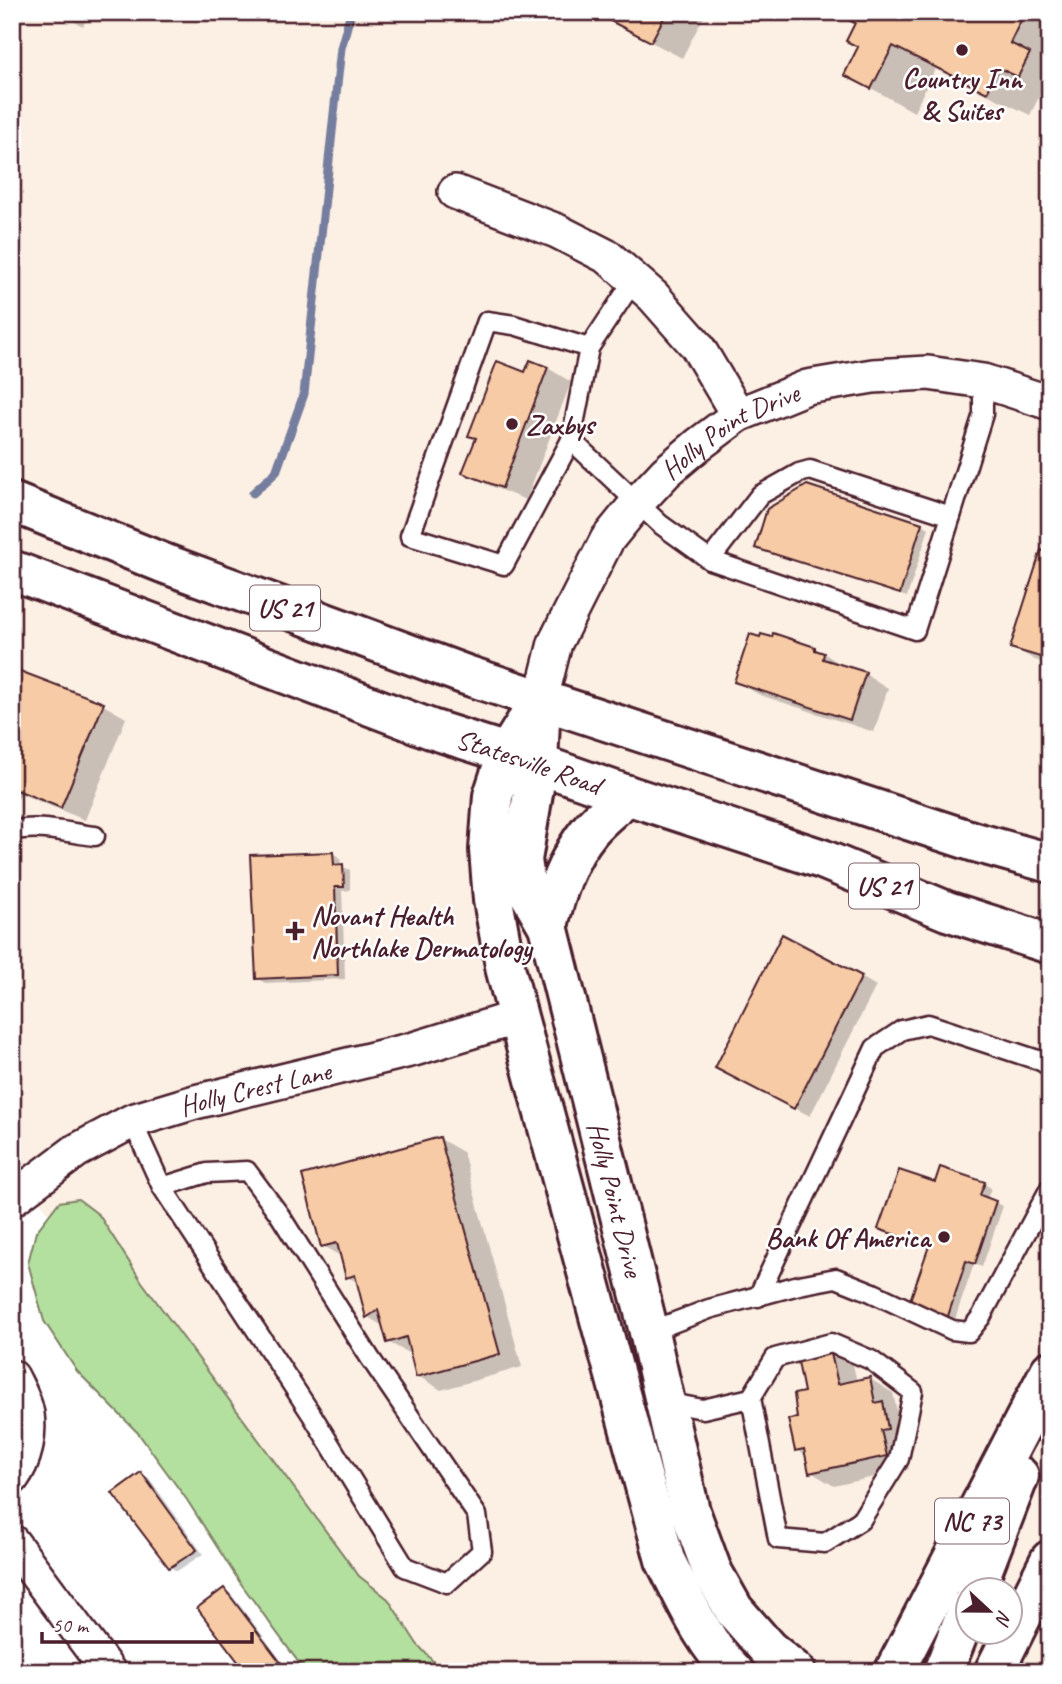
<svg xmlns="http://www.w3.org/2000/svg" width="1062" height="1684" viewBox="0 0 1062 1684" font-family="Caveat,sans-serif">
<rect width="100%" height="100%" fill="#fff"/>
<filter id="ink" filterUnits="userSpaceOnUse"><feTurbulence type="fractalNoise" baseFrequency=".0143" numOctaves="2"/><feDisplacementMap in="SourceGraphic" scale="14" xChannelSelector="R" yChannelSelector="G"/><feConvolveMatrix kernelMatrix="1 2 1 2 8 2 1 2 1" color-interpolation-filters="sRGB"/></filter>
<g filter="url(#ink)">
<path fill="#fcefe4" fill-rule="evenodd" d="M12 12H1050V1672H406L400 1652 12 1167ZM968 1590H1010V1632H968Z"/>
<polygon fill="#b4e09f" stroke="#7f8065" stroke-width="2" points="78,1199 99,1215 142,1282 359,1576 388,1599 417,1644 443,1672 307,1672 302,1667 239,1581 187,1500 138,1433 77,1371 44,1321 28,1263 36,1232 59,1202"/>
<g fill="#0003">
<polygon points="55,12 90,12 83,26"/>
<polygon points="594,12 706,12 682,58"/>
<polygon points="835,12 1046,12 1050,14 1050,95 1042,91 1030,115 935,69 914,112 846,74 860,47 856,25"/>
<polygon points="531,362 548,368 571,382 526,500 488,485 464,472 477,439 470,435 526,375"/>
<polygon points="807,487 922,524 929,528 907,597 764,551 757,547"/>
<polygon points="1050,555 1050,665 1035,660 1012,647"/>
<polygon points="815,648 847,668 865,674 888,688 874,732 760,695 736,682"/>
<polygon points="12,669 103,705 126,718 85,820 21,794 12,809"/>
<polygon points="12,847 20,864 12,867"/>
<polygon points="333,853 340,858 341,866 350,870 350,890 342,891 345,979 265,983 257,978"/>
<polygon points="861,977 876,986 810,1116 732,1076"/>
<polygon points="440,1139 463,1152 522,1367 441,1390 418,1376 412,1355 388,1342 383,1326 368,1317 359,1283 347,1277 342,1257 323,1246"/>
<polygon points="936,1184 984,1184 991,1188 987,1199 1003,1206 982,1267 974,1264 954,1322 917,1309 930,1247 888,1232 881,1228"/>
<polygon points="830,1351 853,1365 857,1382 870,1379 893,1393 897,1411 906,1416 904,1442 909,1469 834,1486 811,1472 807,1456 796,1450 799,1419 806,1393"/>
<polygon points="142,1474 149,1478 203,1554 177,1571 170,1567"/>
<polygon points="224,1590 231,1594 287,1668 281,1672 248,1672"/>
<polygon points="12,1658 22,1664 27,1672 12,1672"/>
</g>
<g fill="none" stroke-linecap="round" stroke-linejoin="round">
<polyline stroke="#757e9e" stroke-width="9" points="253,493 276,472 304,394 341,48 351,12"/>
</g>
<g fill="#f6cba5" stroke="#4a1f2b" stroke-width="2">
<polygon points="593,12 667,12 651,42"/>
<polygon points="832,12 1025,12 1010,43 1030,53 1018,77 999,68 987,93 893,46 871,89 844,75 858,47 846,41 855,23"/>
<polygon points="530,360 548,367 502,488 462,473 476,438 468,436 497,361 525,372"/>
<polygon points="807,485 922,523 900,594 755,548 767,509"/>
<polygon points="1041,550 1050,553 1050,660 1010,648"/>
<polygon points="773,633 815,647 815,650 824,653 823,659 866,672 850,720 734,682 750,634 760,637 761,634 772,637"/>
<polygon points="12,668 104,703 61,808 12,788"/>
<polygon points="333,852 334,865 343,864 344,887 335,887 338,975 256,979 250,855"/>
<polygon points="782,934 862,976 794,1109 715,1068"/>
<polygon points="440,1137 500,1354 416,1377 406,1337 387,1343 378,1310 366,1318 355,1275 346,1278 337,1243 321,1247 302,1175"/>
<polygon points="940,1167 985,1182 980,1195 996,1201 975,1264 966,1261 947,1319 908,1306 929,1246 878,1229 899,1170 935,1182"/>
<polygon points="830,1349 838,1384 870,1377 875,1403 883,1401 888,1429 881,1430 887,1456 809,1473 804,1449 795,1451 788,1419 797,1418 794,1394 804,1392 797,1357"/>
<polygon points="141,1472 197,1550 169,1568 112,1493"/>
<polygon points="224,1588 281,1663 269,1672 246,1672 197,1608"/>
</g>
<g fill="none" stroke-linecap="round" stroke-linejoin="round">
<g stroke="#4a1f2b" stroke-width="23">
<g id="lane">
<polyline points="589,348 514,325 487,321 410,536 504,565 571,440 589,348 634,280"/>
<polyline points="571,440 660,524 710,560 760,495 799,473 810,470 951,516 983,414 983,381"/>
<polyline points="710,560 915,630 951,516"/>
<path d="M12 831C38 824 68 833 95 836"/>
<polyline points="132,1121 162,1187 312,1415 405,1567 447,1583 482,1551 477,1515 370,1358 279,1214 247,1171 207,1173 162,1187"/>
<polyline points="758,1297 875,1048 902,1030 928,1024 1041,1061 1050,1067"/>
<polyline points="649,1332 709,1309 799,1285 836,1278 871,1292 952,1330 969,1332 981,1317 1050,1188"/>
<polygon points="831,1343 871,1360 913,1392 899,1459 861,1520 825,1543 778,1539 751,1398 775,1358"/>
<polyline points="665,1402 703,1409 751,1398"/>
</g>
</g>
<g stroke="#4a1f2b" stroke-width="38">
<g id="street">
<polyline points="455,192 557,231 608,257 653,296 697,346 738,415"/>
<path id="s1" d="M541 699 555 643 607 540 637 503 666 472 698 445 738 415 807 387 873 376 928 373 983 381 1050 403"/>
<path id="s2" d="M12 1199 76 1151 132 1121 195 1102 414 1049 518 1017"/>
<path d="M12 1377C18 1389 25 1401 27 1414 30 1437 25 1460 12 1478"/>
<polyline points="12,1542 109,1672"/>
</g>
</g>
<g stroke="#4a1f2b" stroke-width="44">
<g id="secondary">
<path id="s3" d="M541 699 538 763 522 860 526 888 548 926 649 1332 690 1511 712 1571 734 1610 768 1649 796 1672"/>
<path d="M525 724 507 753 493 796 489 850 493 900 506 971 518 1017 665 1560C685 1599 703 1642 734 1672"/>
</g>
</g>
<g stroke="#4a1f2b" stroke-width="44">
<g id="primary">
<polyline points="12,502 163,563 466,675 975,842 1050,863"/>
<path id="s4" d="M12 570 431 729 507 753 627 795 822 859 947 911 1050 944"/>
<path d="M548 926C556 892 567 858 590 830 601 817 615 807 627 795"/>
<polyline points="975,1590 1019,1476"/>
<polyline points="894,1672 1050,1371"/>
<polyline points="943,1672 968,1609"/>
<polyline points="994,1672 1050,1560"/>
</g>
</g>
<use href="#lane" stroke="#fff" stroke-width="18"/>
<use href="#street" stroke="#fff" stroke-width="33"/>
<use href="#secondary" stroke="#fff" stroke-width="38"/>
<use href="#primary" stroke="#fff" stroke-width="38"/>
</g>
</g>
<g fill="#4a1f2b" stroke="#fff" stroke-width="2.5">
<circle cx="962" cy="50" r="7"/>
<circle cx="512" cy="424" r="7"/>
<path d="M291.5 920.5h7v7h7v7h-7v7h-7v-7h-7v-7h7z"/>
<circle cx="944" cy="1237" r="7"/>
</g>
<g text-anchor="middle" dominant-baseline="central" stroke-width="5" stroke-linejoin="round" paint-order="stroke">
<g fill="#fff" stroke="#80626b" stroke-width="2">
<rect x="250" y="585.5" width="70" height="45" rx="5"/>
<rect x="849" y="863.5" width="70" height="45" rx="5"/>
<rect x="935" y="1498.5" width="74" height="45" rx="5"/>
</g>
<g font-size="26" font-weight="bold" fill="#4a1f2b">
<text x="285" y="608">US 21</text>
<text x="884" y="886">US 21</text>
<text x="972" y="1521">NC 73</text>
</g>
<g font-size="28" font-weight="bold" fill="#4a1f2b" stroke="#fff" text-anchor="start">
<text x="962" y="78" text-anchor="middle">Country Inn<tspan x="962" dy="32">&amp; Suites</tspan></text>
<text x="526" y="424">Zaxbys</text>
<text x="311" y="915">Novant Health<tspan x="311" dy="32">Northlake Dermatology</tspan></text>
<text x="930" y="1237" text-anchor="end">Bank Of America</text>
</g>
<g font-size="28" fill="#4a1f2b" stroke="#fff">
<text stroke="none"><textPath href="#s1" startOffset="340">Holly Point Drive</textPath></text>
<text stroke="none"><textPath href="#s4" startOffset="551">Statesville Road</textPath></text>
<text stroke="none"><textPath href="#s2" startOffset="271">Holly Crest Lane</textPath></text>
<text stroke="none"><textPath href="#s3" startOffset="516">Holly Point Drive</textPath></text>
</g>
</g>
<rect width="1062" height="1684" fill="none" stroke="#fff" stroke-width="42"/>
<rect x="21" y="21" width="1020" height="1642" fill="none" stroke="#4a1f2b" stroke-width="2.5" filter="url(#ink)"/>
<g transform="translate(989 1611) rotate(112)"><circle r="33" fill="#ffffff" stroke="#b7a5aa" stroke-width="2"/>
<path d="M0-5L12 26L0 18L-12 26Z" fill="#4a1f2b"/>
<text y="-10" font-size="19" font-weight="bold" text-anchor="middle" fill="#4a1f2b">N</text>
</g>
<path d="M42 1632v10h210v-10" fill="none" stroke="#4a1f2b" stroke-width="3.5"/>
<text x="52" y="1632" font-size="21" fill="#4a1f2b" stroke="#ffffff" stroke-width="5" paint-order="stroke">50 m</text>
</svg>
